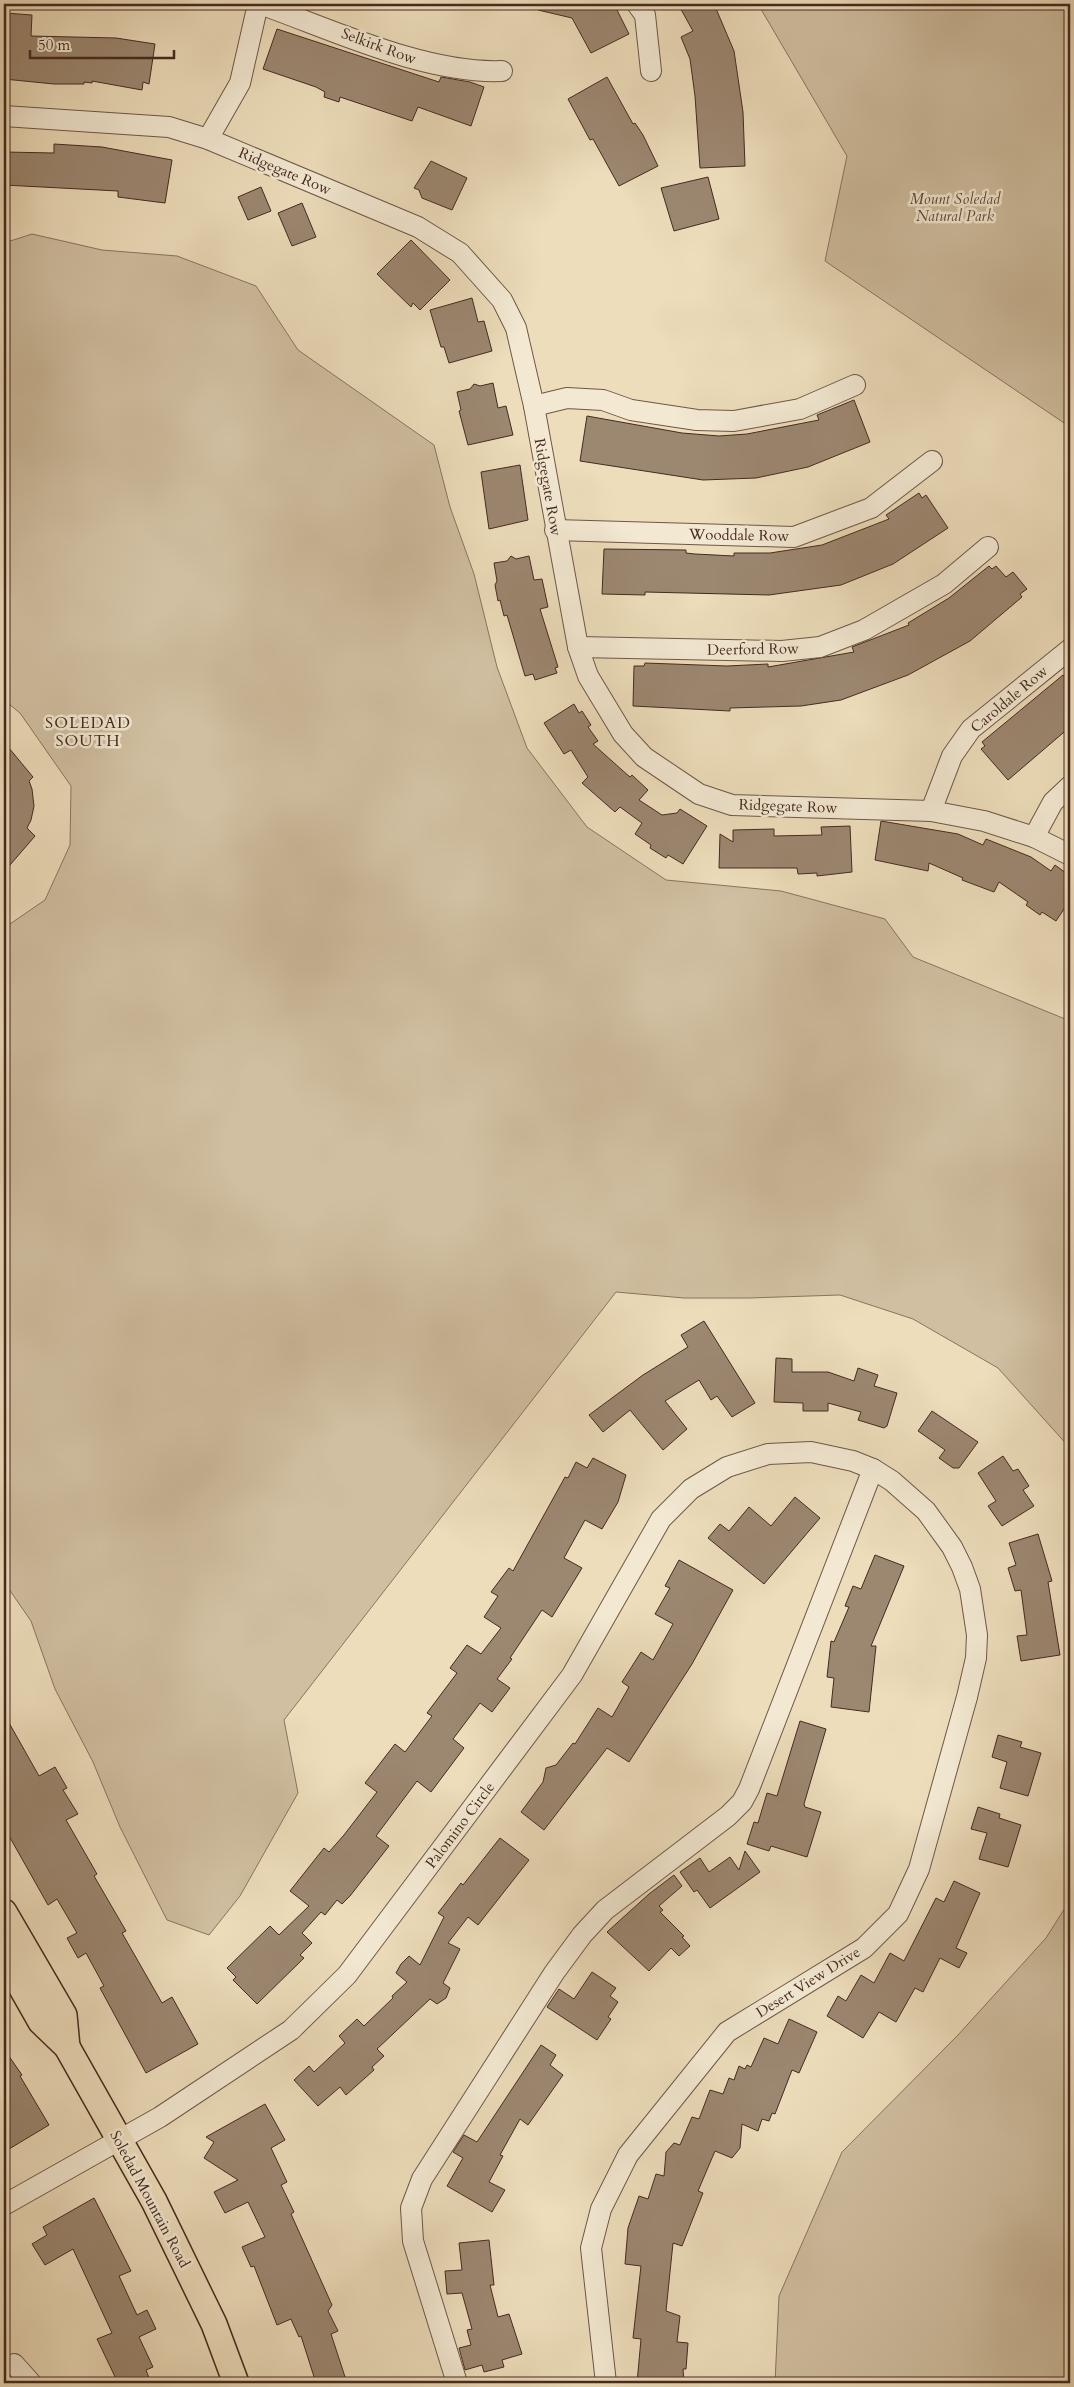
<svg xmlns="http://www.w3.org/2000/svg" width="1074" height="2387" viewBox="0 0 1074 2387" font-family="Cardo,serif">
<rect width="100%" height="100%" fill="#edddbb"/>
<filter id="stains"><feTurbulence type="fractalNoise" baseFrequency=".004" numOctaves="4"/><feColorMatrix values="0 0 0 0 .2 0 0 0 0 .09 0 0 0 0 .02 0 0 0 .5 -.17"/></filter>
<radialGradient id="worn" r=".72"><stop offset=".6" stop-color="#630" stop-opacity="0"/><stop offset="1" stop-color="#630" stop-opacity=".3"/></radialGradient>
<g fill="#d0bfa1" stroke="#8a7460">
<polygon points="758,4 1070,4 1070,427 825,261 847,156"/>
<polygon points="32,234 102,250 177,256 256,286 298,350 434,445 450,507 474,574 497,667 527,748 587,827 666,880 781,891 885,919 913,957 1070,1021 1070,1448 998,1368 913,1319 840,1295 749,1298 684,1298 616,1292 284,1720 298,1793 240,1896 209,1935 167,1920 120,1827 93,1762 55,1689 31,1621 4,1582 4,928 45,900 70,845 71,786 20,713 4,700 4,243"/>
<polygon points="1070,1900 1070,2383 775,2383 779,2296 842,2152 958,2035 1046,1938"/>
</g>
<g fill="#9c8771" stroke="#452a20">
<polygon points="539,4 614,4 629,34 591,53 572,18 538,10"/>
<polygon points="678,4 714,4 734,51 743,112 745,166 700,168 695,96 690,59 681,37 693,31"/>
<polygon points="5,13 32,15 31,36 116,38 155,44 149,84 143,82 142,90 92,81 92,83 84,82 84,84 54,84 4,79"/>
<polygon points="277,29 439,82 441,77 470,82 484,87 471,126 418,107 412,121 340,97 339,102 324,97 325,92 316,87 263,69"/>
<polygon points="607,77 633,124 635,123 643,135 658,166 619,186 593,139 590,140 568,99"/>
<polygon points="54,144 102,147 172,160 165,203 118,197 118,191 4,185 4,152 54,153"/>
<polygon points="431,161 467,178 452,210 422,198 419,190 414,188"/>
<polygon points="708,177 719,219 674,231 661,188"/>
<polygon points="261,187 271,211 248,220 238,197"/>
<polygon points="302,203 316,237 292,246 278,213"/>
<polygon points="411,240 450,280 420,310 413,303 411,307 377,274"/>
<polygon points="472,298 478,322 484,321 492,351 449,363 444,347 441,347 430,310"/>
<polygon points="493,383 498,408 506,406 513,435 468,445 459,411 461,410 457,392 470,389 474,384 480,386"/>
<polygon points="854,400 870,442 808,467 756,478 703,480 580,461 587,416 682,433 719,436 747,434 819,420 817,415"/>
<polygon points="520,465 528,520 489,529 481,472"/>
<polygon points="919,493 922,498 926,495 948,528 893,564 841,585 769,595 645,592 645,595 602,594 604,549 686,550 686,553 695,554 734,556 734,553 770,553 822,545 889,519 886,515"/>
<polygon points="511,556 516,559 529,556 534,580 542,579 548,607 540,609 558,667 555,668 557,673 535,680 533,674 525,676 507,615 504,616 500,600 498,601 495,585 497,581 494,563 507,561"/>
<polygon points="989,566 992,569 996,566 1006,577 1013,572 1027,589 1020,594 1022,597 970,641 908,675 841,700 801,706 730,708 730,711 633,706 634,666 644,666 645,663 727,666 768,664 768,667 854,652 852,647 909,625 908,623 949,598"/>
<polygon points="1063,675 1070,683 1070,727 1008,780 981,749 985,746 982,742"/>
<polygon points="574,704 579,713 582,711 591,725 588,727 598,741 593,744 622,770 630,777 632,775 648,790 639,800 662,815 677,813 680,809 707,826 683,864 668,855 666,858 650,848 651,845 635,834 642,823 620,807 615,812 582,783 588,777 571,750 564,754 544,723"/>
<polygon points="4,742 33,777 29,781 32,789 34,806 31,820 27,828 35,836 4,872"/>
<polygon points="881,821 958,834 983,845 986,839 1031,857 1051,871 1055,865 1070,876 1070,900 1056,921 1042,912 1040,915 1026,905 1028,902 999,882 994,892 962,880 963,878 929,863 928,871 875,860"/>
<polygon points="850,826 852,872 817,876 817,873 798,874 797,868 719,868 720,834 733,842 733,830 774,829 774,836 822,835 821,827"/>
<polygon points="704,1321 755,1403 732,1417 717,1396 711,1400 699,1380 665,1401 687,1429 663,1450 630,1410 603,1432 589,1415 643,1375 688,1347 681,1335"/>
<polygon points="776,1358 792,1359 792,1372 828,1372 854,1381 858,1368 878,1375 874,1386 897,1393 887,1426 884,1428 858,1420 861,1412 828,1403 828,1411 803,1411 803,1403 774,1402"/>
<polygon points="932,1411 978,1442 959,1468 953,1468 939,1458 945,1450 918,1431"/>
<polygon points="1003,1456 1013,1471 1018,1469 1029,1486 1023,1490 1034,1506 1002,1526 988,1506 996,1501 978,1473"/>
<polygon points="593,1458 626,1475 618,1502 602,1529 585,1520 564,1558 582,1568 552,1617 542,1610 510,1658 512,1659 497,1679 510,1688 492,1712 480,1703 453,1739 464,1748 431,1792 417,1781 376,1836 389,1846 350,1896 342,1904 337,1900 325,1915 321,1912 302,1933 312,1943 300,1955 304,1958 257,2004 233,1980 236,1977 227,1968 270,1926 279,1935 309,1906 290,1891 324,1848 329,1852 344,1835 377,1792 365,1783 395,1744 405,1752 432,1716 427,1713 457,1673 450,1668 467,1645 481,1654 501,1628 484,1617 498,1596 491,1592 509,1568 513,1571 565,1477 568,1478 576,1462 587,1468"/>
<polygon points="795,1497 820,1518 764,1584 708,1538 720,1524 729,1531 749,1507 771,1526"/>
<polygon points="1038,1534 1052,1581 1048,1582 1060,1655 1021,1661 1017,1636 1027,1635 1021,1590 1015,1591 1008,1568 1016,1565 1009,1543"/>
<polygon points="875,1555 904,1566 871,1646 876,1646 869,1712 831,1707 834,1678 827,1677 831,1641 834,1642 849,1607 845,1606 853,1586 861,1589"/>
<polygon points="679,1560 733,1590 692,1664 629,1762 607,1748 544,1830 521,1812 543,1782 546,1768 556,1765 573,1743 575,1744 598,1708 612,1717 629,1687 622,1682 641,1652 653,1660 673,1624 655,1614 670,1588 665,1586"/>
<polygon points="4,1714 39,1776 55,1767 67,1788 63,1790 78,1814 66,1820 97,1874 94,1876 126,1931 122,1933 162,2003 172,1997 198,2044 146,2073 100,1988 104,1986 86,1953 78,1958 67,1938 77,1933 57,1899 48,1905 4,1827"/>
<polygon points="800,1721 826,1729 804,1804 805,1807 821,1812 807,1857 771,1846 769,1851 747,1844 754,1822 758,1823 767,1793 777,1796"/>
<polygon points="998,1735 1022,1742 1020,1747 1041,1753 1028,1796 1000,1788 1007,1762 992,1757"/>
<polygon points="978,1807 1000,1814 999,1818 1021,1825 1008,1867 979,1859 987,1833 971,1829"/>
<polygon points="500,1838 529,1860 478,1925 468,1917 448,1943 460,1949 443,1983 450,1988 446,1998 437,2004 430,1999 377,2049 384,2056 372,2067 374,2070 346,2095 340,2087 318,2106 294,2080 309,2066 314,2072 345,2043 339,2036 357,2019 364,2026 393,1998 392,1996 407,1982 396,1973 401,1964 409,1956 420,1965 444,1917 438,1913 461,1883 463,1885"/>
<polygon points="745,1851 760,1872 710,1908 697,1890 694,1892 680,1872 700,1858 709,1872 730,1857 739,1870"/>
<polygon points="674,1875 682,1886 659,1906 663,1910 660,1912 684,1936 682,1937 690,1946 679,1956 671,1948 649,1971 607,1932 649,1894"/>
<polygon points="954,1881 980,1893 956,1948 967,1953 959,1968 940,1958 923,1992 915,1988 896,2022 879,2012 863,2038 827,2016 838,1996 846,2001 861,1975 874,1983 890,1953 904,1961 936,1898 944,1902"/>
<polygon points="592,1972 616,1988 610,1996 618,2002 608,2017 611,2019 597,2040 547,2007 559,1989 574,1999"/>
<polygon points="789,2019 817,2032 799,2073 792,2070 775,2114 772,2113 769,2121 762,2119 758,2131 742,2124 740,2148 732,2158 715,2151 698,2191 703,2193 682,2246 673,2243 666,2311 680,2316 677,2342 688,2343 686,2369 683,2369 684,2383 637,2383 641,2339 633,2338 641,2266 625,2264 628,2228 639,2196 648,2199 656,2174 664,2176 666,2152 674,2143 680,2145 692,2117 699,2119 710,2090 723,2094 729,2078 734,2080 739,2066 745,2069 747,2065 751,2067 764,2038 778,2044"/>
<polygon points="541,2045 556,2055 550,2065 563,2075 528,2125 520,2119 500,2155 503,2156 489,2182 505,2190 492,2212 447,2186 463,2158 453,2152 464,2135 477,2142"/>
<polygon points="4,2049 22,2075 20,2076 49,2125 4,2152"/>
<polygon points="265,2104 285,2140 271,2148 287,2182 281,2185 294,2212 291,2214 332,2305 328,2311 338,2331 331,2334 347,2383 316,2383 301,2336 299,2337 291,2319 277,2325 254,2266 251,2267 242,2247 265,2237 248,2202 225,2213 214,2192 238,2180 204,2158 214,2142 206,2137"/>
<polygon points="94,2198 131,2271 119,2276 137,2315 147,2310 156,2329 139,2337 153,2367 146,2370 151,2383 118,2383 97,2339 112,2333 73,2249 45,2265 32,2244 47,2235 43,2227"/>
<polygon points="489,2240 494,2285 490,2285 498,2317 509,2314 522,2354 502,2360 504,2367 484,2372 482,2365 465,2370 459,2348 471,2345 467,2330 472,2329 462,2293 447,2294 445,2271 462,2270 459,2243"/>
</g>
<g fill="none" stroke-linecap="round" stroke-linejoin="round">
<g stroke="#6f5747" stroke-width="22">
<g id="minor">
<path d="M260 4C333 30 425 74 502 71"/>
<polyline points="637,4 645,15 651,71"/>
<polyline points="4,116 169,127 208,139 418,227 460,253 502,300 516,328 534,406 578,647 588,676 623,734 644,757 699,794 732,805 931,811 984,821 1034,837 1070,855"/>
<polyline points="208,139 240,83 258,4"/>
<polyline points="534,406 567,398 603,400 631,410 697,420 734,421 800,409 855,385"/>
<polyline points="555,530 794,537 871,508 932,461"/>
<polyline points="578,647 782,651 820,647 864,630 944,584 988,547"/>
<polyline points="931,811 952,756 971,729 1070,649"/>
<polyline points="1034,837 1053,802 1070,786"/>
<polyline points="4,2205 160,2117 291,2030 347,1975 572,1675 661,1519 691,1489 727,1467 768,1454 811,1452 853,1461 873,1469 892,1481 926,1511 952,1547 962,1567 970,1589 977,1635 976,1658 967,1697 919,1869 898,1914 864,1948 727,2032 628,2155 601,2209 591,2248 606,2383"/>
<polyline points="14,2364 31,2383"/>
<polyline points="457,2383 413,2241 411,2208 422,2179 554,1973 582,1935 605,1910 728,1816 742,1802 749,1789 873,1469"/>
</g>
</g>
<g stroke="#452a20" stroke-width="28">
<g id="major">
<polyline points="4,1912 64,2015 67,2047"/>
<polyline points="4,1957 41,2022 67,2047 154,2201 214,2324 236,2383"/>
</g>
</g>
<use href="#minor" stroke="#f3e9d3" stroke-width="20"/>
<use href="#major" stroke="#edddbb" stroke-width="25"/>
</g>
<g text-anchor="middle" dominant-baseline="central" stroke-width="5" stroke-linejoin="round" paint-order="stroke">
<g font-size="15" fill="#452a20" stroke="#f3e9d3">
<text transform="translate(379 46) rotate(20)">Selkirk Row</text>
<text transform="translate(285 171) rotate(23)">Ridgegate Row</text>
<text transform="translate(548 487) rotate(80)">Ridgegate Row</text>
<text transform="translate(739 535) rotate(1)">Wooddale Row</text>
<text transform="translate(753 649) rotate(-1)">Deerford Row</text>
<text transform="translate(1009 699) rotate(-40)">Caroldale Row</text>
<text transform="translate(788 806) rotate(2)">Ridgegate Row</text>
<text transform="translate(460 1825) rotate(-53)">Palomino Circle</text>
<text transform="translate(808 1982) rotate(-32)">Desert View Drive</text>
<text transform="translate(150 2199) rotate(62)">Soledad Mountain Road</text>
</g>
<g font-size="15" font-style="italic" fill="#61483a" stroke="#f3e9d3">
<text x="955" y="199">Mount Soledad<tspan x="955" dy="17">Natural Park</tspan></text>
</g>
<g font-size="16" letter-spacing="1" fill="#452a20" stroke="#f3e9d3">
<text x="88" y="723">SOLEDAD<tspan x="88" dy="18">SOUTH</tspan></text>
</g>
</g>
<rect width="1074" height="2387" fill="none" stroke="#edddbb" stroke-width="20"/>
<rect x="5" y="5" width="1064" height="2377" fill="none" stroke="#452a20" stroke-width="2.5"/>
<rect x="10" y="10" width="1054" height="2367" fill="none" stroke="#452a20"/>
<path d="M30 50v8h144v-8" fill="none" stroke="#452a20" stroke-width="2.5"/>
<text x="38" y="50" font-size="15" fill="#452a20" stroke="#f3e9d3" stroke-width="4" paint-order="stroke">50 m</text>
<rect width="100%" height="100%" filter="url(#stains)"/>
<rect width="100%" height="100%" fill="url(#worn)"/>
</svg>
